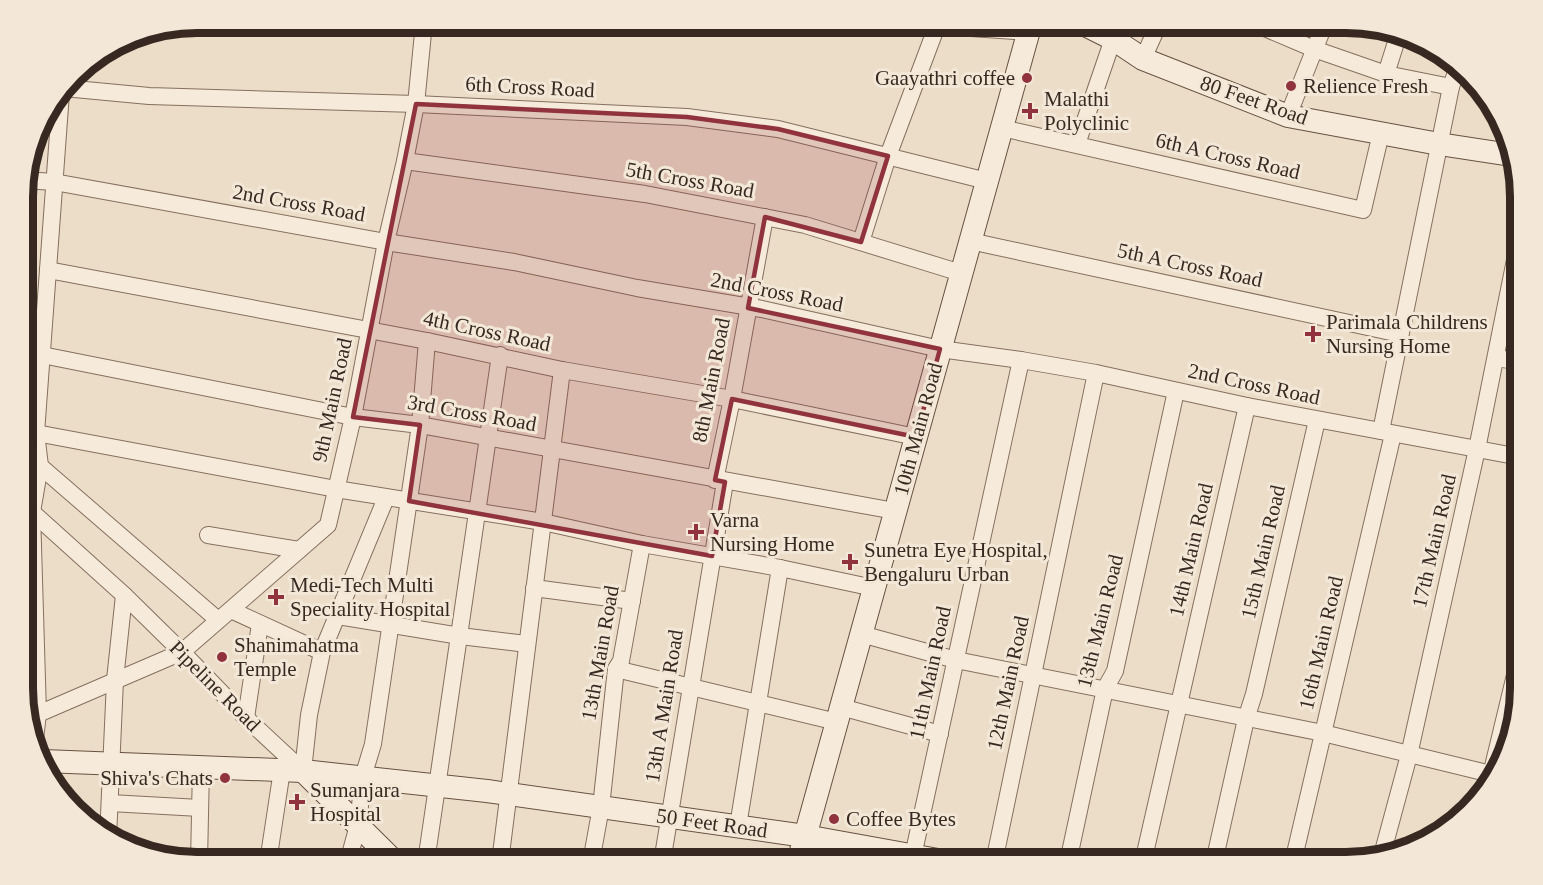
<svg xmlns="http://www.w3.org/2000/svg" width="1543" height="885" viewBox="0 0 1543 885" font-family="'Times New Roman',serif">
<rect width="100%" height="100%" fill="#ebddc8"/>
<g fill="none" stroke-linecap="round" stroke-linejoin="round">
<g stroke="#866f5e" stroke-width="18">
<g id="street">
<polyline points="782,23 971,28 1028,32"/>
<polyline points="1253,23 1314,49 1386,74 1451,87"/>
<polyline points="1143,59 1159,23"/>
<polyline points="1386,74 1398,36"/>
<polyline points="64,88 149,96 416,104 687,117 778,129 987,181"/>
<polyline points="1288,116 1325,23"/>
<polyline points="1002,128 1363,210 1381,133"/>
<polyline points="1077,144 1113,39"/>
<polyline points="405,161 645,194 805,225 961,273"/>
<polyline points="24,180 54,182 386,242 514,262 637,288 762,309 940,349 1021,360 1096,373 1247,406 1520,457"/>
<polyline points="970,241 1400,334"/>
<polyline points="861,242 888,156 938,23"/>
<polyline points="48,270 427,341 562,370 732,399 916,437"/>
<polyline points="42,355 353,417 420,425 895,511"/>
<polyline points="1497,358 1520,362"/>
<polyline points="1381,431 1451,87 1457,69"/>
<polyline points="36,433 336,489 543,522 642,544 780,568 874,588"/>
<polyline points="715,480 732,399 765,217"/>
<polyline points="24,481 40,466 218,620"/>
<polyline points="32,512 124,595 182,652 246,718 303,771"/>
<polyline points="208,535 299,550"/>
<polyline points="534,588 632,601"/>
<polyline points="231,610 322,652"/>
<polyline points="338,616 460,636 527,644"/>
<polyline points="861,634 956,660 1323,733 1491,774"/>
<polyline points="616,669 837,722"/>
<polyline points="841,707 940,734"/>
<polyline points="38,714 182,652 328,525 353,417 386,242 405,161 416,104 424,23"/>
<polyline points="246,718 260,624"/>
<polyline points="35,739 38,714 32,512 40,466 36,433 61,93"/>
<polyline points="303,771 309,715 322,652 386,498"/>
<polyline points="1489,783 1520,654"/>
<polyline points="110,803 200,808"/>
<polyline points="738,826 780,568"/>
<polyline points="108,838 115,680 124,595"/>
<polyline points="1382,855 1409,755 1477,449 1520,235"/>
<polyline points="913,856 1021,360"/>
<polyline points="199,862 201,767"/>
<polyline points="268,862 282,770"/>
<polyline points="348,862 358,825 363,777 373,744 420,425 427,341"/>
<polyline points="426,862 500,355"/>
<polyline points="500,862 562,370"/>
<polyline points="591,862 601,807 616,669 621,661 642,544"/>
<polyline points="662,862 725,482"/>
<polyline points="994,862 1096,373"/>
<polyline points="1068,862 1105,689 1115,671 1176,391"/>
<polyline points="1143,862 1247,406"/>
<polyline points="1214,862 1246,719 1254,694 1317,420"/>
<polyline points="1293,862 1393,434"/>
</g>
</g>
<g stroke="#685141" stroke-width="24">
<g id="secondary">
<polyline points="1081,23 1113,39 1143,59 1288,116 1439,144 1511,155"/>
<polyline points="43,761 303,771 487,791 805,836 949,862"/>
<polyline points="303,771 395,862"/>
<polyline points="798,862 1031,23"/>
</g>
</g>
<use href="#street" stroke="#f6ebda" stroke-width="16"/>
<use href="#secondary" stroke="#f6ebda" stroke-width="22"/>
</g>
<path fill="#90333d" fill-opacity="0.2" stroke="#90333d" stroke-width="4.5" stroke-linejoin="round" d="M416 104 687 117 778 129 888 156 861 242 765 217 748 308 940 349 916 437 732 399 715 480 725 482 712 556 409 501 420 425 353 417Z"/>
<g fill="#90333d" stroke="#f3e8d7" stroke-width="2">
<circle cx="1027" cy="78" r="6"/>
<circle cx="1291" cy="86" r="6"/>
<path d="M1027 102h6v6h6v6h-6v6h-6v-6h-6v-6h6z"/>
<path d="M1310 325h6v6h6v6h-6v6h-6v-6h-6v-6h6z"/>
<path d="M693 523h6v6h6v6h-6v6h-6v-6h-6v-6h6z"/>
<path d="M847 553h6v6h6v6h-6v6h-6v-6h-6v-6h6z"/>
<path d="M273 588h6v6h6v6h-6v6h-6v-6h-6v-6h6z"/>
<circle cx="222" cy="657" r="6"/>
<circle cx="225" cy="778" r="6"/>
<path d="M294 793h6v6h6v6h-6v6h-6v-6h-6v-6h6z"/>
<circle cx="834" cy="819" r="6"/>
</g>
<g text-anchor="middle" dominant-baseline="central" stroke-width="6" stroke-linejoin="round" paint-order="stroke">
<g font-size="21" fill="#372921" stroke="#f3e8d7" text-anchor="start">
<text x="1015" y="78" text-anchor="end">Gaayathri coffee</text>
<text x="1303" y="86">Relience Fresh</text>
<text x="1044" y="99">Malathi<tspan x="1044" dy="24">Polyclinic</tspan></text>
<text x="1326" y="322">Parimala Childrens<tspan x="1326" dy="24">Nursing Home</tspan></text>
<text x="710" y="520">Varna<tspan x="710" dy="24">Nursing Home</tspan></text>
<text x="864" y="550">Sunetra Eye Hospital,<tspan x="864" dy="24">Bengaluru Urban</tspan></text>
<text x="290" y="585">Medi-Tech Multi<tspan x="290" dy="24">Speciality Hospital</tspan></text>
<text x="234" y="645">Shanimahatma<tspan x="234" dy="24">Temple</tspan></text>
<text x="213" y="778" text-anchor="end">Shiva's Chats</text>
<text x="310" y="790">Sumanjara<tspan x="310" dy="24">Hospital</tspan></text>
<text x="846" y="819">Coffee Bytes</text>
</g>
<g font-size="21" fill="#372921" stroke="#f3e8d7">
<text transform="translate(530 87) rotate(3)">6th Cross Road</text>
<text transform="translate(1254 100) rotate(19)">80 Feet Road</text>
<text transform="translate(1228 156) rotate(13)">6th A Cross Road</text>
<text transform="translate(690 180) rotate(10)">5th Cross Road</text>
<text transform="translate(299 203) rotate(10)">2nd Cross Road</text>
<text transform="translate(1190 265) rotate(12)">5th A Cross Road</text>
<text transform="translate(777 292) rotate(11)">2nd Cross Road</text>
<text transform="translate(487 331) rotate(12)">4th Cross Road</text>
<text transform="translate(711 380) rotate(-79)">8th Main Road</text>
<text transform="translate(1254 384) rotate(12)">2nd Cross Road</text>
<text transform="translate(332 400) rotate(-78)">9th Main Road</text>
<text transform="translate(472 413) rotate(10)">3rd Cross Road</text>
<text transform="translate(918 429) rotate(-75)">10th Main Road</text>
<text transform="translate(1434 541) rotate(-77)">17th Main Road</text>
<text transform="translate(1191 550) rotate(-77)">14th Main Road</text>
<text transform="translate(1263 552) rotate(-77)">15th Main Road</text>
<text transform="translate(1100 621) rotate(-76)">13th Main Road</text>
<text transform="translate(1321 643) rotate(-77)">16th Main Road</text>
<text transform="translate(600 653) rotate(-80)">13th Main Road</text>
<text transform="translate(930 673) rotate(-78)">11th Main Road</text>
<text transform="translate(1008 683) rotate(-78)">12th Main Road</text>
<text transform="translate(215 686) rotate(45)">Pipeline Road</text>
<text transform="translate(664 706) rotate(-81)">13th A Main Road</text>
<text transform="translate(712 823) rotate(8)">50 Feet Road</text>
</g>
</g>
<path d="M0 0H1543V885H0ZM197 33H1346A164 164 0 0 1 1510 197V688A164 164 0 0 1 1346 852H197A164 164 0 0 1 33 688V197A164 164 0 0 1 197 33Z" fill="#f3e8d7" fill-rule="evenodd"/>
<path fill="none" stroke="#372921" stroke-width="8" d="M197 33H1346A164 164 0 0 1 1510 197V688A164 164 0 0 1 1346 852H197A164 164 0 0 1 33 688V197A164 164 0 0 1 197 33Z"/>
</svg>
